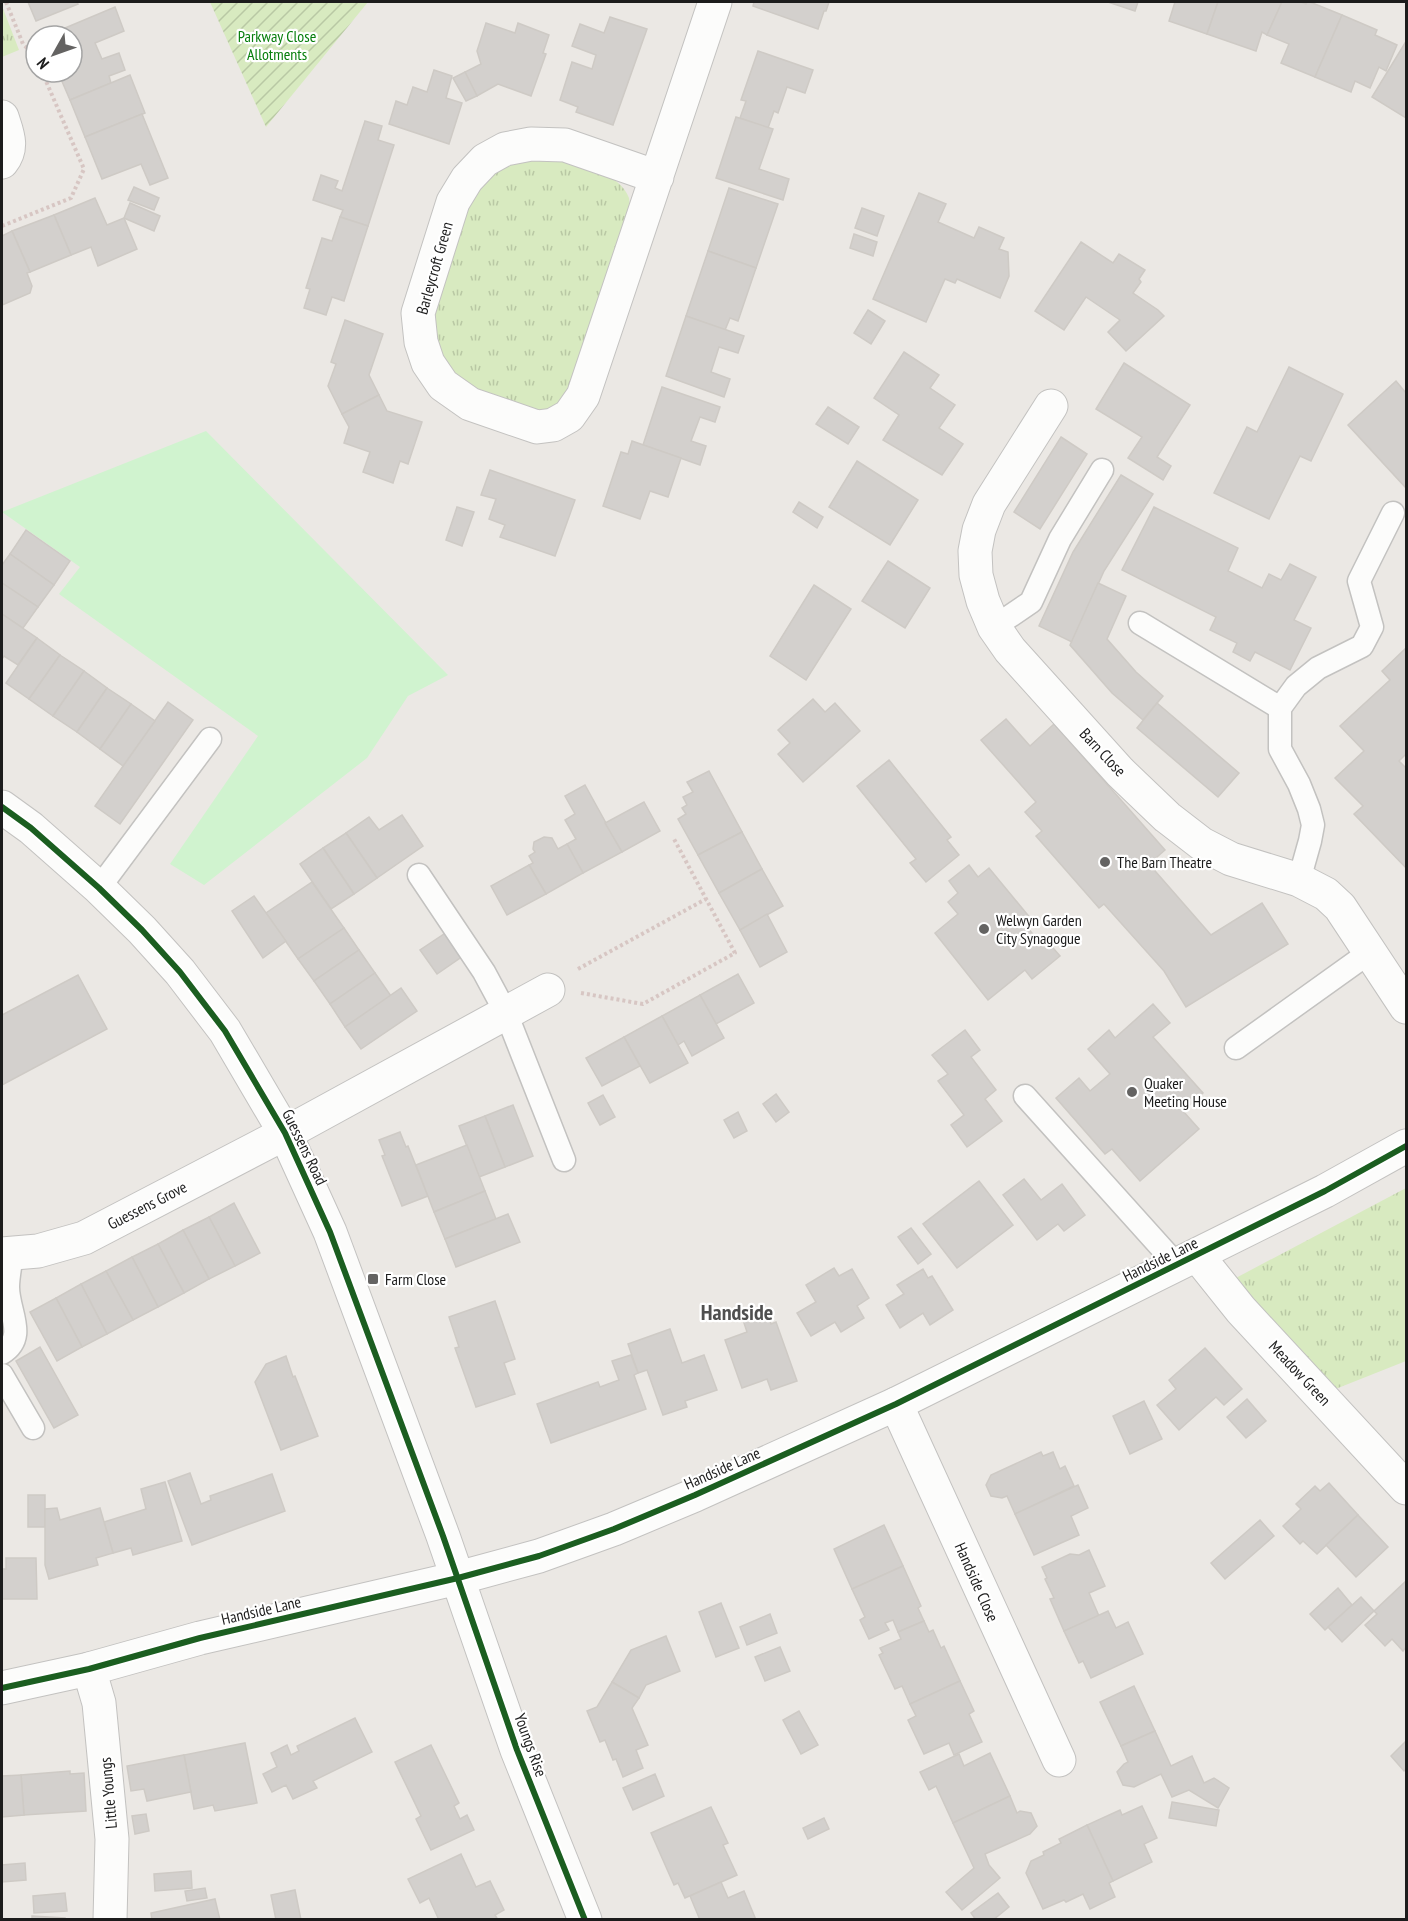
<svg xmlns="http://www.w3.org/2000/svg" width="1408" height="1921" viewBox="0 0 1408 1921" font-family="'PT Sans Narrow',sans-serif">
<defs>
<pattern id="grass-tufts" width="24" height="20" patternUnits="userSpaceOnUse" patternTransform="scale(1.5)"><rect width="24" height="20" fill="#d8eac0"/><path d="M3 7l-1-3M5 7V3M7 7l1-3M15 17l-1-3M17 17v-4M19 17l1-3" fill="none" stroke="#b9c8a4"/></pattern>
<pattern id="garden-furrows" width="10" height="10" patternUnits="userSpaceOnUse" patternTransform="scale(1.5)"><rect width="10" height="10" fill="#d8eac0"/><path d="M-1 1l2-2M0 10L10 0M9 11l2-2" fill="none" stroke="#b9c8a4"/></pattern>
</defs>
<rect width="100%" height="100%" fill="#ebe8e4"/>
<g fill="url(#grass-tufts)">
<polygon points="2,6 19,50 2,57 2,5"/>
<path d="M560 157C581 164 621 174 629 198 630 204 630 212 630 218L573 388 562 402 552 408 535 413 473 390 452 374 439 355 431 317 476 182 511 161Z"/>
<polygon points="1406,1188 1406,1361 1333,1390 1232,1280"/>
</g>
<polygon fill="#d0f3cf" points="206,431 448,675 408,696 367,758 204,885 170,864 258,736 59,594 80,567 2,512"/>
<polygon fill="url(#garden-furrows)" points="210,2 368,2 266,127"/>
<g fill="#d3d0cd" stroke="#cecac5" stroke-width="1.5">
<polygon points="28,2 77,2 78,4 36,21"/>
<polygon points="754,2 829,2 826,11 824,11 818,29 753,6"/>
<polygon points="1108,2 1138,2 1135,11"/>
<polygon points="1175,2 1218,2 1207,34 1169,21"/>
<polygon points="1218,2 1282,2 1267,35 1262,32 1256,51 1207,34"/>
<polygon points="1282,2 1301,2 1306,4 1307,2 1310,2 1342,15 1315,77 1281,63 1289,44 1267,35"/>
<polygon points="115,7 124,31 95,43 102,59 119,53 125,70 109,76 111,83 70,100 58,72 72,72 72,36 46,36"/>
<polygon points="1342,15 1377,30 1375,35 1397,45 1386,71 1379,67 1370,88 1355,81 1351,92 1315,77"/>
<polygon points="610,17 647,29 613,125 576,112 578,107 560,100 572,62 592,69 596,55 572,46 580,24 604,33"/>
<polygon points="486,23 515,33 518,23 549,35 543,53 546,54 531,96 498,84 477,96 465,72 481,64 477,51"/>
<polygon points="1405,43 1406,44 1406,118 1372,97"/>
<polygon points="758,51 813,70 805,93 787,87 778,113 774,111 768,128 740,118 746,101 741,100"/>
<polygon points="434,70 452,76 446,98 462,103 449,144 389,124 396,101 407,105 413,87 427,92"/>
<polygon points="465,72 477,96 466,101 453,78"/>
<polygon points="130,75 145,113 85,137 70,100"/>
<polygon points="142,114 168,178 150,185 141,164 102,179 85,137"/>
<polygon points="736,117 773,129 759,169 789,179 783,200 716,178"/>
<polygon points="365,121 382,126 378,140 394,145 368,226 340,217 343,210 313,200 321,175 338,181 335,188 342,191"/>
<polygon points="134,187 159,198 154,210 128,200"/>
<polygon points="729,188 778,204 756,268 708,251"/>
<polygon points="919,193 946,204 938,222 974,238 979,227 1004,238 999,249 1008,252 1009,276 1000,298 957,279 955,283 945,279 926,322 873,299"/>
<polygon points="95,198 107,225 124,218 137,249 98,266 91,247 71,255 54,215"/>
<polygon points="130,203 160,216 154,231 124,218"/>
<polygon points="862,208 884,216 877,236 855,228"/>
<polygon points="54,215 71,255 30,272 12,231"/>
<polygon points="340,217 368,226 344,301 332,297 326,315 304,308 310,289 306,288 322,238 332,241"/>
<polygon points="12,231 30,272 27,273 32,286 30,293 2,305 2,236"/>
<polygon points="854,234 877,242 873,256 850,248"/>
<polygon points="1081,242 1113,263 1119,254 1145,270 1139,279 1141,282 1133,293 1158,310 1164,316 1126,351 1108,332 1120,320 1086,297 1064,330 1035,311"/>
<polygon points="708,251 756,268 738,321 730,318 725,330 686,316"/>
<polygon points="868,310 885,321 871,344 854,333"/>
<polygon points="686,316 744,336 738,353 719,347 711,372 730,379 724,397 666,376"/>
<polygon points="345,320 383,334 369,375 379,395 342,414 328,386 336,364 331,362"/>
<polygon points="904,352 939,375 930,388 955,405 939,428 963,444 942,475 883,440 899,415 874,398"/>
<polygon points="1124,363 1190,405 1157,457 1171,466 1163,480 1128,458 1142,437 1096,409"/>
<polygon points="1289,367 1343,394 1311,461 1300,456 1269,519 1214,493 1247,427 1257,432"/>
<polygon points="1396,381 1406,393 1406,488 1348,425"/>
<polygon points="662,387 720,407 715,422 700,417 691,441 706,446 700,465 643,445"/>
<polygon points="379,395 387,411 422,422 408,464 400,461 393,483 363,472 370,452 344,443 349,427 342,414"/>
<polygon points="828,407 859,427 848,444 816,424"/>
<polygon points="1061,437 1087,454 1040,529 1014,512"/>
<polygon points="632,441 681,458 668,497 650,491 640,519 603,506 621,452 628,454"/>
<polygon points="857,461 918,500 890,545 829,507"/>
<polygon points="490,470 575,500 555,556 500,537 505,525 489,519 496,499 481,495"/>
<polygon points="1121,475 1153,494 1104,571 1072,642 1039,626 1073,552"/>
<polygon points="799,502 823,517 817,528 793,512"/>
<polygon points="457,507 474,512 462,546 446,540"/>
<polygon points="1154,507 1238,548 1228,571 1262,588 1269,574 1281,580 1290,564 1316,577 1294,620 1311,628 1290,670 1255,652 1250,661 1233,652 1237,643 1210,630 1216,617 1122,570"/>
<polygon points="26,530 70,561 54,585 10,554"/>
<polygon points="10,554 54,585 38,607 2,583 2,565"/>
<polygon points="888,561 930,588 905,628 862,601"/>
<polygon points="2,583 38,607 23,628 2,614"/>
<polygon points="1098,583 1126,596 1107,639 1136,672 1163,696 1143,720 1112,693 1070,645"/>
<polygon points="814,585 851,609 806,680 770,656"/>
<polygon points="2,614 37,638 18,665 4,656 2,659"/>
<polygon points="37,638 60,655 29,699 6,683"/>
<polygon points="1406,648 1406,754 1399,761 1406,768 1406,868 1354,814 1363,806 1335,778 1364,751 1340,726 1390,680 1382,671"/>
<polygon points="60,655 84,671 53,716 29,699"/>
<polygon points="84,671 107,688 77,732 53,716"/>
<polygon points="107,688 131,704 100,749 77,732"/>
<polygon points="813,699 825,712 835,703 860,731 803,782 778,754 790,743 778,730"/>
<polygon points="168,702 193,720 120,824 95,806"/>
<polygon points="1157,703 1239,773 1218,797 1137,728"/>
<polygon points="131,704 155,721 123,766 100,749"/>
<polygon points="1006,719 1030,746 1054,724 1165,850 1149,864 1211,935 1262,903 1288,944 1186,1007 1164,971 1104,904 1099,908 1036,836 1042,831 1025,812 1036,802 981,740"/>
<polygon points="889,760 951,837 947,840 959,855 926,882 910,863 916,859 857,786"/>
<polygon points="709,771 742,832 698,855 678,819 686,814 682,808 687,805 683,797 693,792 687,782"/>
<polygon points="585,785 622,852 583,873 567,844 576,839 565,820 575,814 565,796"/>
<polygon points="644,802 660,831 622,852 605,823"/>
<polygon points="402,815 423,846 377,878 346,833 369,817 379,830"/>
<polygon points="742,832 762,869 719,893 698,855"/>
<polygon points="346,833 377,878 354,894 323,848"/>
<polygon points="544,837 552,838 558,849 567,844 583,873 546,894 529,865 533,863 529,856 535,852 533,849 534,842"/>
<polygon points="323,848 354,894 331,909 300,864"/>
<polygon points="529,865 546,894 507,915 491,886"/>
<polygon points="969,865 978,877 989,868 1031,919 1025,924 1041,945 1047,941 1060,956 1032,979 1025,970 988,1000 935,933 958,914 948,902 958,893 949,881"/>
<polygon points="762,869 783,906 740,930 719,893"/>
<polygon points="312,882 344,928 298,959 266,913"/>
<polygon points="254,896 286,941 263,958 232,911"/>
<polygon points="767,914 787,952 760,967 740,930"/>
<polygon points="344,928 359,950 314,981 298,959"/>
<polygon points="447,932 463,956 437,974 420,950"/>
<polygon points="359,950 375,973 330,1004 314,981"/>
<polygon points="375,973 391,996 345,1027 330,1004"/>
<polygon points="738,974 754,1003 716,1024 700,995"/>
<polygon points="78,975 107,1029 2,1085 2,1015"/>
<polygon points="401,988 417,1011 361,1049 345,1027"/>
<polygon points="700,995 724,1038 692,1056 684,1041 678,1045 662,1016"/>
<polygon points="1153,1004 1170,1023 1153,1037 1203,1093 1183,1111 1199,1129 1140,1181 1112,1149 1105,1154 1056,1098 1079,1078 1090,1091 1110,1074 1088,1049 1109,1030 1115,1038"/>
<polygon points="662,1016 688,1063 650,1083 624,1037"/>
<polygon points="965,1030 980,1050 971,1057 996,1090 985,1099 1002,1121 967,1147 951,1125 964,1115 938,1081 948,1074 932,1055"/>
<polygon points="624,1037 640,1066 602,1086 586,1058"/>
<polygon points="776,1094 789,1112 776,1122 763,1104"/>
<polygon points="603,1095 615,1117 600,1125 588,1103"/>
<polygon points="513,1105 533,1156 505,1167 485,1116"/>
<polygon points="738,1112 747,1131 734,1138 724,1120"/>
<polygon points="485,1116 505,1167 479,1177 459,1126"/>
<polygon points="400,1132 406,1147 408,1146 428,1196 402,1206 382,1156 385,1155 379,1140"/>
<polygon points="467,1145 485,1191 434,1212 416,1165"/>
<polygon points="1024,1179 1041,1200 1062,1184 1085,1215 1064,1231 1058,1224 1037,1240 1003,1195"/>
<polygon points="979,1181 1013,1225 957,1268 923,1224"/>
<polygon points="485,1191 496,1219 445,1239 434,1212"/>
<polygon points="234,1203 260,1253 235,1266 209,1217"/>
<polygon points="508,1214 520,1242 456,1267 445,1239"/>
<polygon points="209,1217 235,1266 209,1279 183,1230"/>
<polygon points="911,1228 931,1254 918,1264 898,1237"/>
<polygon points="183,1230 209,1279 184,1293 158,1244"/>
<polygon points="158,1244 184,1293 158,1307 132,1257"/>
<polygon points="132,1257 158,1307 133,1320 106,1271"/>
<polygon points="834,1268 839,1276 852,1269 869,1298 857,1306 864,1318 841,1332 835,1322 811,1336 797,1313 816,1302 806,1285"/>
<polygon points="923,1269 928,1278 932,1276 953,1310 930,1325 923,1313 900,1328 886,1305 904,1294 897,1285"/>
<polygon points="106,1271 133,1320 107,1334 81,1284"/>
<polygon points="81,1284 107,1334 82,1347 56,1298"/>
<polygon points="56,1298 82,1347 57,1361 30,1312"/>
<polygon points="495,1301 515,1359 504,1363 515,1394 476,1407 455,1348 459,1347 449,1317"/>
<polygon points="766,1309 771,1324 776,1322 797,1381 771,1390 767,1379 742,1388 725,1340 747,1332 742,1317"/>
<polygon points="670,1329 682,1363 704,1355 717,1390 685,1401 687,1407 663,1415 647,1370 638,1373 628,1344"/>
<polygon points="40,1347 78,1415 54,1428 16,1361"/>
<polygon points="1205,1348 1242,1389 1224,1405 1216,1397 1179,1430 1157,1405 1176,1389 1169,1380"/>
<polygon points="631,1355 638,1373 634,1375 646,1409 551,1443 537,1404 598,1382 600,1387 619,1380 612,1361"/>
<polygon points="286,1356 293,1377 295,1376 318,1436 281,1450 255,1382 266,1364"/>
<polygon points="1247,1399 1266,1421 1246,1438 1227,1417"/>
<polygon points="1144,1401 1162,1439 1130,1454 1113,1416"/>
<polygon points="1041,1452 1043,1456 1053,1452 1060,1469 1065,1466 1074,1486 1015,1514 1007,1496 1002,1498 991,1496 986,1485 991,1475"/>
<polygon points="190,1473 201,1504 211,1500 210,1496 272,1474 285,1511 192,1545 168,1481"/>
<polygon points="165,1482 182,1541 133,1555 131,1548 113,1553 104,1522 146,1509 141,1489"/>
<polygon points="1329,1483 1358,1515 1317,1554 1303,1541 1300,1544 1283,1526 1301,1509 1296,1504 1315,1486 1320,1491"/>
<polygon points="1078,1485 1088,1508 1071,1516 1079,1535 1034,1555 1015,1514"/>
<rect x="28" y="1495" width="17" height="32"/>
<polygon points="57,1508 60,1520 100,1508 113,1553 96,1558 98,1565 49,1579 45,1565 45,1509"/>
<polygon points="1358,1515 1388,1547 1356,1577 1326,1545"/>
<polygon points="1260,1520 1274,1536 1225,1579 1211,1563"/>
<polygon points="884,1525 903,1566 852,1589 834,1549"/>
<polygon points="1089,1550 1105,1586 1089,1593 1099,1616 1064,1631 1050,1599 1054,1598 1045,1579 1047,1578 1042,1567 1070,1554 1079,1555"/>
<polygon points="6,1558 36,1558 37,1599 2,1599 2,1569 6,1569"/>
<polygon points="903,1566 921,1606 918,1608 924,1621 898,1632 893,1620 885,1623 889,1630 869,1639 860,1620 865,1617 852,1589"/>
<polygon points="1406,1581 1406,1647 1403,1651 1392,1639 1385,1646 1365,1625 1377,1614 1374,1611"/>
<polygon points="1338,1588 1352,1605 1325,1630 1310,1614"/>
<polygon points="1361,1597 1374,1611 1342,1642 1328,1627"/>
<polygon points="721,1603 739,1648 716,1657 699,1612"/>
<polygon points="1108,1611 1116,1628 1128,1622 1143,1654 1091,1678 1083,1661 1079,1663 1064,1631"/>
<polygon points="770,1614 777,1633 747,1645 740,1627"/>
<polygon points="924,1621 929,1632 933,1630 941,1648 944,1646 960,1681 910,1704 902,1686 895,1689 879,1655 883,1653 880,1648 901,1639 898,1632"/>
<polygon points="666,1636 680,1671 646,1685 639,1698 612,1682 631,1650"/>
<polygon points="780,1647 790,1671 765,1681 755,1657"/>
<polygon points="960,1681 974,1711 969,1714 982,1742 954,1755 949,1743 924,1754 908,1720 916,1716 910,1704"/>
<polygon points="612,1682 639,1698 632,1708 648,1745 636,1750 643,1768 623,1777 616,1759 613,1760 605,1740 600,1742 587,1711 597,1707"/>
<polygon points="1134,1686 1155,1731 1121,1746 1100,1702"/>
<polygon points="799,1711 818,1745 801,1754 783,1720"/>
<polygon points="355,1718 372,1752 313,1781 317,1788 293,1799 286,1785 272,1792 263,1774 277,1767 271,1753 287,1745 291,1755 299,1751 297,1746"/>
<polygon points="1155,1731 1171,1766 1192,1756 1204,1783 1214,1778 1229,1788 1218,1808 1189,1790 1172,1797 1161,1774 1134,1787 1123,1785 1117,1772 1124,1764 1128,1762 1121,1746"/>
<polygon points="1406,1741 1406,1769 1404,1771 1391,1756"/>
<polygon points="245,1743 257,1803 215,1811 213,1805 194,1809 184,1755"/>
<polygon points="431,1745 459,1803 454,1806 460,1819 467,1815 474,1830 431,1850 416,1819 421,1816 395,1762"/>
<polygon points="990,1753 1010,1796 953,1823 936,1786 929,1790 920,1772 959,1754 964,1766"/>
<polygon points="184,1755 191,1792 147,1801 144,1789 131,1791 127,1766"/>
<polygon points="70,1771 70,1774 84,1773 86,1811 24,1815 21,1775"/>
<polygon points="655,1774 664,1796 633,1810 623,1788"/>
<polygon points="21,1775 24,1815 2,1817 2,1776"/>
<polygon points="1010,1796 1017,1813 1020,1811 1031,1813 1037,1826 1030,1834 985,1854 989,1865 1000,1878 962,1910 946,1892 974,1868 953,1823"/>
<polygon points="1172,1802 1219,1810 1216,1826 1169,1818"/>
<polygon points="1142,1806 1157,1838 1144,1844 1152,1862 1113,1881 1087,1825 1120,1810 1122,1815"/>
<polygon points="711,1807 728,1843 723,1845 737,1875 685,1898 678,1883 674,1885 651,1833"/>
<polygon points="146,1814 149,1831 135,1834 132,1816"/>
<polygon points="824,1818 829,1829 808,1839 803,1828"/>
<polygon points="1087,1825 1113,1881 1109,1883 1115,1897 1090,1909 1083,1894 1066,1902 1064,1900 1043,1909 1026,1873 1031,1861 1044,1855 1043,1852 1061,1843 1059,1839"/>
<polygon points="461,1854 476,1887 490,1881 504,1910 495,1915 498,1920 439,1920 429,1898 420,1903 408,1879"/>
<polygon points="25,1863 26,1880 2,1882 2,1865"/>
<polygon points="191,1871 192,1888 155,1891 154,1874"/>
<polygon points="721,1882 728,1898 744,1891 756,1920 700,1920 690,1896"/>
<polygon points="205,1888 207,1898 187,1901 185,1891"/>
<polygon points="295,1890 301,1920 276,1920 271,1895"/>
<polygon points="65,1893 67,1911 34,1913 33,1896"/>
<polygon points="998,1893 1009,1907 993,1920 976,1920 971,1913"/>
<polygon points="215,1899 220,1920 152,1920 151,1913"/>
<polygon points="32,1916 65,1918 65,1920 32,1920"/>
</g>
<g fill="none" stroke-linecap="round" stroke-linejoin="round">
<g stroke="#c3c2c0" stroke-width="25">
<g id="lane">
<polyline points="1140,623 1280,708"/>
<polyline points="994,627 1031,602 1060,539 1102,470"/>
<polyline points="419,875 484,972 506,1013 564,1160"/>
<polyline points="1299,880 1310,841 1313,825 1309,809 1299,784 1280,749 1280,708 1296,686 1318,668 1362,646 1372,627 1359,581 1393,513"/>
<polyline points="99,888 210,739"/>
<polyline points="1236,1048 1370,952"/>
<polyline points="1025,1096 1177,1265"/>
<path d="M2 1353C28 1337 8 1312 8 1287 8 1276 11 1264 12 1253"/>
<polyline points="2,1375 33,1428"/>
</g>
</g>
<g stroke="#c3c2c0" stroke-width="35">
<g id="street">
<path d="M2 117C7 133 14 147 2 162"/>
<polyline points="657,177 565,145 531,144 505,149 485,160 467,179 453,202 418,313 421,342 428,363 443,385 470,404 537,427 553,425 569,416 583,396 715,2"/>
<polyline points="1051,406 989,504 979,530 975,551 976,575 983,601 994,627 1010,650 1120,772 1167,817 1202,844 1231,859 1299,880 1326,894 1340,907 1406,1007"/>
<polyline points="2,807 31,828 99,888 142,930 180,972 225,1031 285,1133 330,1232 443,1536 517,1750 585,1920"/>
<polyline points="2,1254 38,1251 84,1238 301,1125 548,990"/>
<polyline points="1197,1255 1241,1310 1406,1488"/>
<polyline points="896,1404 1059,1760"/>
<polyline points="89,1669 99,1703 112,1839 110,1920"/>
<polyline points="2,1688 89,1669 200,1638 458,1578 539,1556 614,1529 695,1495 896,1404 1325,1191 1406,1146"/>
</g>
</g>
<g stroke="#d7c6c3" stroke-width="4" stroke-dasharray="3 3" stroke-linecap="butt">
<polyline points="6,2 23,44 36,57"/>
<polyline points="2,226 71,198 84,169 42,72"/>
<polyline points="578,969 706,899"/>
<polyline points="581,993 643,1004 735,953 674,839"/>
</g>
<use href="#lane" stroke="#fcfcfb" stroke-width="22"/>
<use href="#street" stroke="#fcfcfb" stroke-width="33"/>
<g stroke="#fff" stroke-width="10">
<g id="cycleway">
<polyline points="2,807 31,828 99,888 142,930 180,972 225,1031 285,1133 330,1232 443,1536 517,1750 585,1920"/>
<polyline points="2,1688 89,1669 200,1638 458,1578 539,1556 614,1529 695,1495 896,1404 1325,1191 1406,1146"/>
</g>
</g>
<use href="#cycleway" stroke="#1b5e20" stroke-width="6"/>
</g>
<g fill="#646362" stroke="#fff" stroke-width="2">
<circle cx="1105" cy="862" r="6"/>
<circle cx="984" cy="929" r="6"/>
<circle cx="1132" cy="1092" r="6"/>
<rect x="367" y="1273" width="12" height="12" rx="3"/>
</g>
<g text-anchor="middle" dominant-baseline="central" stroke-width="4.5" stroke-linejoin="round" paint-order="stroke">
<g font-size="16" fill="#067e0c" stroke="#fff">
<text x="277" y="36">Parkway Close<tspan x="277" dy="18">Allotments</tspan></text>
</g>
<g font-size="16" fill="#1c1c1c" stroke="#fff">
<text transform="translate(434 268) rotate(-74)">Barleycroft Green</text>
<text transform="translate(1103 752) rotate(47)">Barn Close</text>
<text transform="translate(305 1147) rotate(64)">Guessens Road</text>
<text transform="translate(147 1205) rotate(-27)">Guessens Grove</text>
<text transform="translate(1160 1259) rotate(-26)">Handside Lane</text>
<text transform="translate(1300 1373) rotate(47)">Meadow Green</text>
<text transform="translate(722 1468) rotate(-24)">Handside Lane</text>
<text transform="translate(977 1582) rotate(66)">Handside Close</text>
<text transform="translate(261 1610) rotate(-13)">Handside Lane</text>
<text transform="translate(531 1745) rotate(70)">Youngs Rise</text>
<text transform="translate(108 1793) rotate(-95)">Little Youngs</text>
</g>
<g font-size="16" fill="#1c1c1c" stroke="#fff" text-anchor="start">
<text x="1117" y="862">The Barn Theatre</text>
<text x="996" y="920">Welwyn Garden<tspan x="996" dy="18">City Synagogue</tspan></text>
<text x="1144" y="1083">Quaker<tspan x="1144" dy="18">Meeting House</tspan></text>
<text x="385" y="1279">Farm Close</text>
</g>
<g font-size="22" font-weight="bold" fill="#4f4f4f" stroke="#fff">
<text x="737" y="1312">Handside</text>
</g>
</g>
<rect width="1408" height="1921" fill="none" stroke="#1c1c1c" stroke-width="6"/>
<g transform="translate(54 54) rotate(230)"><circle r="28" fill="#ffffff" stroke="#a4a4a4" stroke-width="1.5"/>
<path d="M0-4.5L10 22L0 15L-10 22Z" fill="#646362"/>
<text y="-9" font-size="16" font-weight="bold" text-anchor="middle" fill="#1c1c1c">N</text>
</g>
</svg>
